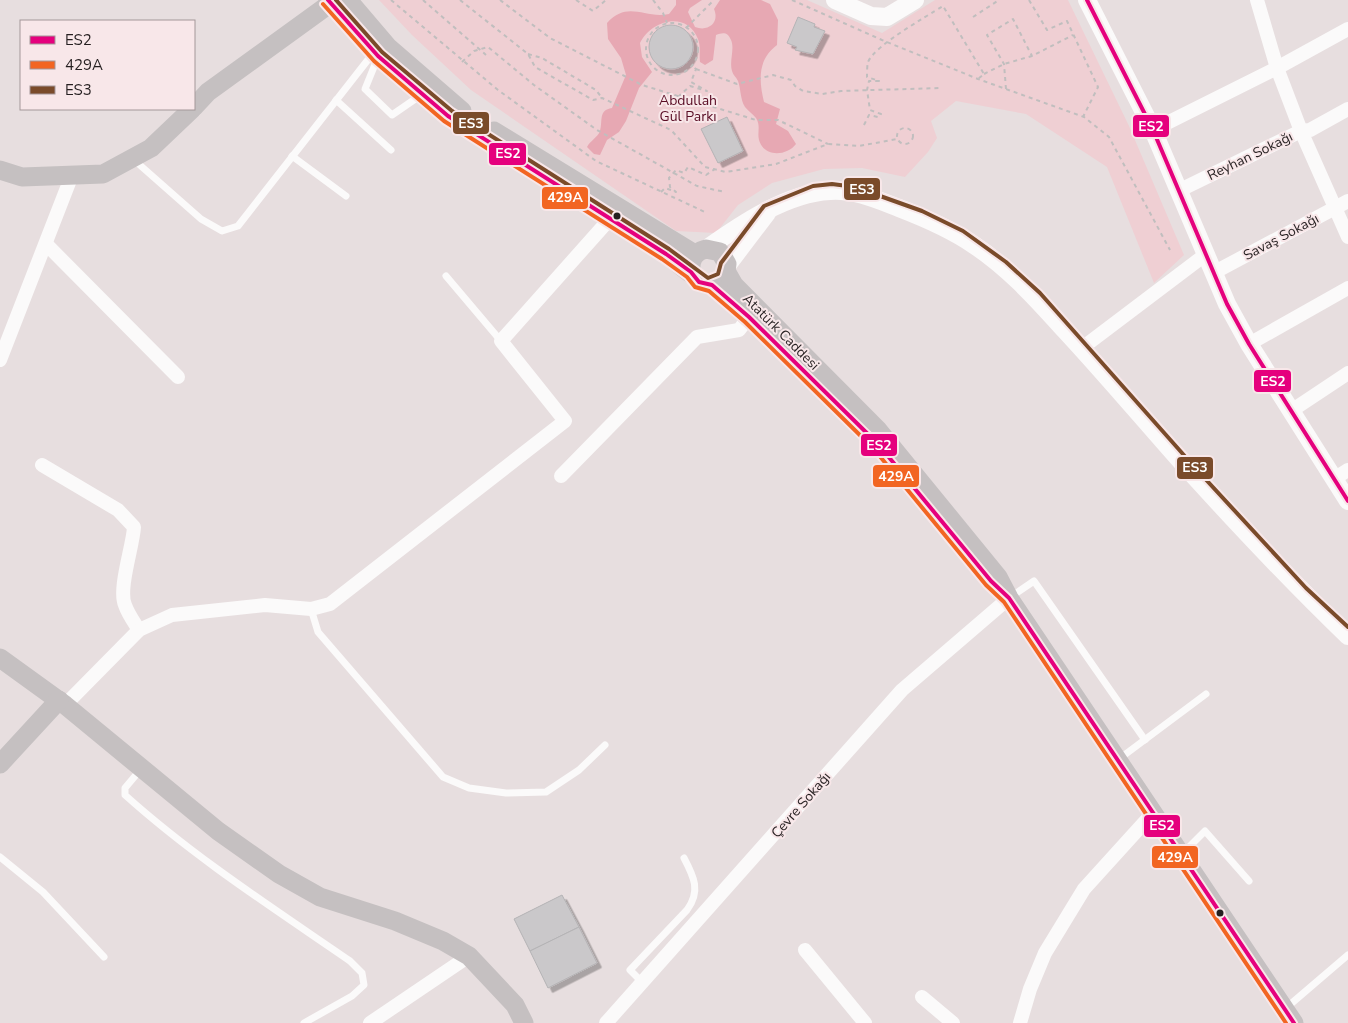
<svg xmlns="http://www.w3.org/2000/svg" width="1348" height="1023" viewBox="0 0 1348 1023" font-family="'Nunito Sans',sans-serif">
<defs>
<filter id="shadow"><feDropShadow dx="4.5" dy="4.5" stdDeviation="0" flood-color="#0004"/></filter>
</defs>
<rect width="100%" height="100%" fill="#e7dedf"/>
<polygon fill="#efcfd3" points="379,0 807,0 882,33 935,0 1068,0 1129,126 1184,255 1154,283 1107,167 1026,114 956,101 931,121 937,138 928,152 905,177 862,168 824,169 772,183 738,205 716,233 676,231 471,90 412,35"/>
<path fill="#e7a8b3" d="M676 0H702L690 8 688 12 695 27C708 32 720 23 714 9L720 0H761L770 4 778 20 777 45C757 60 759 81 764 102L780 109 776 124 788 131 796 144C787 156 764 158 759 140 757 132 761 126 756 118 753 114 748 111 745 107 740 99 741 89 738 81 736 77 733 75 732 71 729 61 735 49 731 40 728 32 723 32 716 35L713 60 705 65 700 62C699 54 701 47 698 39 687 10 651 20 640 43L642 57 652 72 639 88 626 121 619 132 607 140 600 155 594 154 587 147C590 141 598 137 600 131 603 121 598 110 612 108L626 75 621 58 608 39 607 23C628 0 644 19 669 14L676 5Z"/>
<g fill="#cac8ca" stroke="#b4b3b5" filter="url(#shadow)">
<polygon points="798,17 815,24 814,27 825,31 813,54 795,50 797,47 787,43"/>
<circle cx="671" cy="47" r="22"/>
<polygon points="727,117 743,151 718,163 701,129"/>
<polygon points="562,895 579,927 530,951 514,919"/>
<polygon points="579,927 597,963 548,988 530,951"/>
</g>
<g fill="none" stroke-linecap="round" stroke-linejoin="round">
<g stroke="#c0bebe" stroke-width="2" stroke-dasharray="4 4" stroke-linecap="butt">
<polyline points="391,0 498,90 596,161 707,213"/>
<polyline points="423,0 486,55"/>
<polyline points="460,0 528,54 535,67 593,100 602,98 671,130 705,167 726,172 776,164 828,144 859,146 897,139"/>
<polyline points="500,0 550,38 642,85 756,120 778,120 828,144"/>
<polyline points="576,0 593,11 606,0"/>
<polyline points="653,0 663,13 667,23"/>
<polyline points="792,0 882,40 978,79 1084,117 1109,137 1170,250"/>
<polyline points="1029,0 1047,30 1067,21 1098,87 1083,117"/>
<polyline points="973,17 999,0"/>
<circle cx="672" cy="49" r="26"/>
<polyline points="686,28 714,0"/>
<polyline points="528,54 542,58 596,90 602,98"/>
<polyline points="462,62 474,51 488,47 534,85 597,130 697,186 725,192"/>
<polyline points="696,69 737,84 773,75 791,80 795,86 803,91 822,94 841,91 940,88"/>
<polyline points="984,74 1004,64 1032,56 1073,35"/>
<polyline points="1006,89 1004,64 987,35 1013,19 1032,56"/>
<polyline points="678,97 690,86 707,91 691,82 696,69 692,66"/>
<path d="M864 125 869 115 878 117 881 114 870 110 867 90 869 81H879L867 77C867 73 867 66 868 62 875 45 926 17 943 6L984 74 978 79"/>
<circle cx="905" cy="136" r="8"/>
<polyline points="661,192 665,188 676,192 670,187 669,178 676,170 684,173 688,167 706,175 715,169"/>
</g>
<g stroke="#fbfafa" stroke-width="7">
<polyline points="378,57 365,89 392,115 421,95"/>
<polyline points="336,100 391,150"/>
<polyline points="292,156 346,196"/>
<polyline points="133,159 201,219 222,231 238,226 374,52"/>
<polyline points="446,276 501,341"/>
<polyline points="1009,598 1034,581 1145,740"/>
<polyline points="311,609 318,632 443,777 469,788 506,793 546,792 579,770 605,745"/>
<polyline points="1119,759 1206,694"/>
<path d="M141 769 125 788V795C194 857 273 908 350 961L362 973 364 985 352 996 304 1023"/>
<polyline points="1182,854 1205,831 1249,881"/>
<polyline points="0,857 43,892 104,957"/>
<path d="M642 982 630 970 687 910C701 891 694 877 684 858"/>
<polyline points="1286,1008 1348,955"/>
</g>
<g stroke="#fbfafa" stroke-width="14">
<polyline points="1257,0 1277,68 1301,131 1348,237"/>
<polyline points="1153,130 1277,68 1348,29"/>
<polyline points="1178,191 1301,131 1310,130 1348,109"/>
<polyline points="47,245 178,377"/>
<polyline points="1213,273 1348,201"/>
<polyline points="1249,344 1348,288"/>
<polyline points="1082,348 1205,255"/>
<polyline points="0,360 72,175"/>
<polyline points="1291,411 1348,373"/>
<path d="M42 465 118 510 134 527C133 546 118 589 125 605 128 614 134 622 139 630"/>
<polyline points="561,476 697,337 739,330 749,317"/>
<polyline points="1334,479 1348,470"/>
<polyline points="65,705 139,630 172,615 265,605 311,609 330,604 565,421 501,341 616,212"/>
<polyline points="805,950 865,1023"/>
<polyline points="922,997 953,1023"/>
<polyline points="370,1023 469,956"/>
<polyline points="606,1023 902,690 1009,598"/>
<polyline points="1020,1023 1030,989 1045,953 1084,889 1152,814"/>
</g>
<g stroke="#fbfafa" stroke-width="18">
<polyline points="835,0 871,16 887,17 915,0"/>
<polyline points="1087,0 1153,130 1227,304 1249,344 1348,501"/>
<path d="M706 249C741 224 787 193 830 191 853 189 878 200 899 208 925 218 951 229 974 245 1007 267 1034 296 1060 325 1106 374 1149 426 1194 476 1244 531 1295 585 1348 636"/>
<polyline points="726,267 767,213"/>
</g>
<g stroke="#c5c0c1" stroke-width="19">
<path d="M328 0 378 56 448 116 666 254C681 265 724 310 727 264L720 252 706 249C694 252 690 260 691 272"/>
<polyline points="348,0 388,47 462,111"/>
<polyline points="194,107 208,92 335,0"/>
<polyline points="494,131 695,254"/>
<polyline points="0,170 22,177 103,174 151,148 192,109"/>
<polyline points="726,271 734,285 878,430 998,577 1009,598 1294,1023"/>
<polyline points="712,285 759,327"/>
<polyline points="0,658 65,705 218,831 279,874 320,897 395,921 443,941 469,956 515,1005 524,1023"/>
<polyline points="0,764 59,700"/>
</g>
<g stroke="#f8e7e9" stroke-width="8">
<g id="bus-1">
<polyline points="328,0 378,56 448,116 666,254 691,272 699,282 712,285 749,317 878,444 991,581 1009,598 1294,1023"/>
<polyline points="1087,0 1153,130 1227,304 1249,344 1348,501"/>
</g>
</g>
<g stroke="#f8e7e9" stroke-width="8">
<polyline id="bus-2" points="323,4 374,61 444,121 662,259 687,277 695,287 709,291 745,322 873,448 986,585 1004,602 1286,1023"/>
</g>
<g stroke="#f8e7e9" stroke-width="8">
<polyline id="bus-3" points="336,0 382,52 452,111 669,249 708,278 718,274 721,263 764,206 813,186 832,184 855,187 922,211 963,231 1006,262 1040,293 1198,471 1306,588 1348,627"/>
</g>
<use href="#bus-1" stroke="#e5007d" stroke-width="4"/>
<use href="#bus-2" stroke="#f26522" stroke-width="4"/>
<use href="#bus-3" stroke="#7a4b2a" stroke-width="4"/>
</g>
<g fill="#251f20" stroke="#f8e7e9" stroke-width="2">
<circle cx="617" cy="216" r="4.5"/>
<circle cx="1220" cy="913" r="4.5"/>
</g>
<g text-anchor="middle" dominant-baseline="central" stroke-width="4" stroke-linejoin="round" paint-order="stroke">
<g font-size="14" fill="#5a0d25" stroke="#f8e7e9">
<text x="688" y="100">Abdullah<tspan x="688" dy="16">Gül Parkı</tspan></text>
</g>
<g font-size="14" fill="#251f20" stroke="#f8e7e9">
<text transform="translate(1250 156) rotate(-26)">Reyhan Sokağı</text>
<text transform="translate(1281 237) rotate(-28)">Savaş Sokağı</text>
<text transform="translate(781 332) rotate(45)">Atatürk Caddesi</text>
<text transform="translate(801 805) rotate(-49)">Çevre Sokağı</text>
</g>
</g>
<g stroke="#f8e7e9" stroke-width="2">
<rect x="452" y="111" width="38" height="24" rx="5" fill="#7a4b2a"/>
<rect x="1132" y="114" width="38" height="24" rx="5" fill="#e5007d"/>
<rect x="488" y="142" width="39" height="24" rx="5" fill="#e5007d"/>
<rect x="843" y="177" width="38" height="24" rx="5" fill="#7a4b2a"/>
<rect x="541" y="186" width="48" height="24" rx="5" fill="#f26522"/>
<rect x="1253" y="369" width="39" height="24" rx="5" fill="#e5007d"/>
<rect x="860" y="433" width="38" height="24" rx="5" fill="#e5007d"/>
<rect x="1176" y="456" width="38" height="24" rx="5" fill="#7a4b2a"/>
<rect x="872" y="464" width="48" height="24" rx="5" fill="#f26522"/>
<rect x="1143" y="814" width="38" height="24" rx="5" fill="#e5007d"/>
<rect x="1151" y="845" width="48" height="24" rx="5" fill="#f26522"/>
</g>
<g font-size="14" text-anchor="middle" font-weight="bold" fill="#fff">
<text x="471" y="128">ES3</text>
<text x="1151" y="131">ES2</text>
<text x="508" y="158">ES2</text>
<text x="862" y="194">ES3</text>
<text x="565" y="202">429A</text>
<text x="1273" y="386">ES2</text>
<text x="879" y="450">ES2</text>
<text x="1195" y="472">ES3</text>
<text x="896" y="481">429A</text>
<text x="1162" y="830">ES2</text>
<text x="1175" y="862">429A</text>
</g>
<rect x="20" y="20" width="175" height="90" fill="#f8e7e9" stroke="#a49799"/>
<rect x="30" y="36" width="25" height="8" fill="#e5007d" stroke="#a49799"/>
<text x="65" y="45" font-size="15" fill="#251f20">ES2</text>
<rect x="30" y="61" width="25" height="8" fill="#f26522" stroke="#a49799"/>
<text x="65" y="70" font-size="15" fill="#251f20">429A</text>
<rect x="30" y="86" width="25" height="8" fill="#7a4b2a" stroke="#a49799"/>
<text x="65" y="95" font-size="15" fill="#251f20">ES3</text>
</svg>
